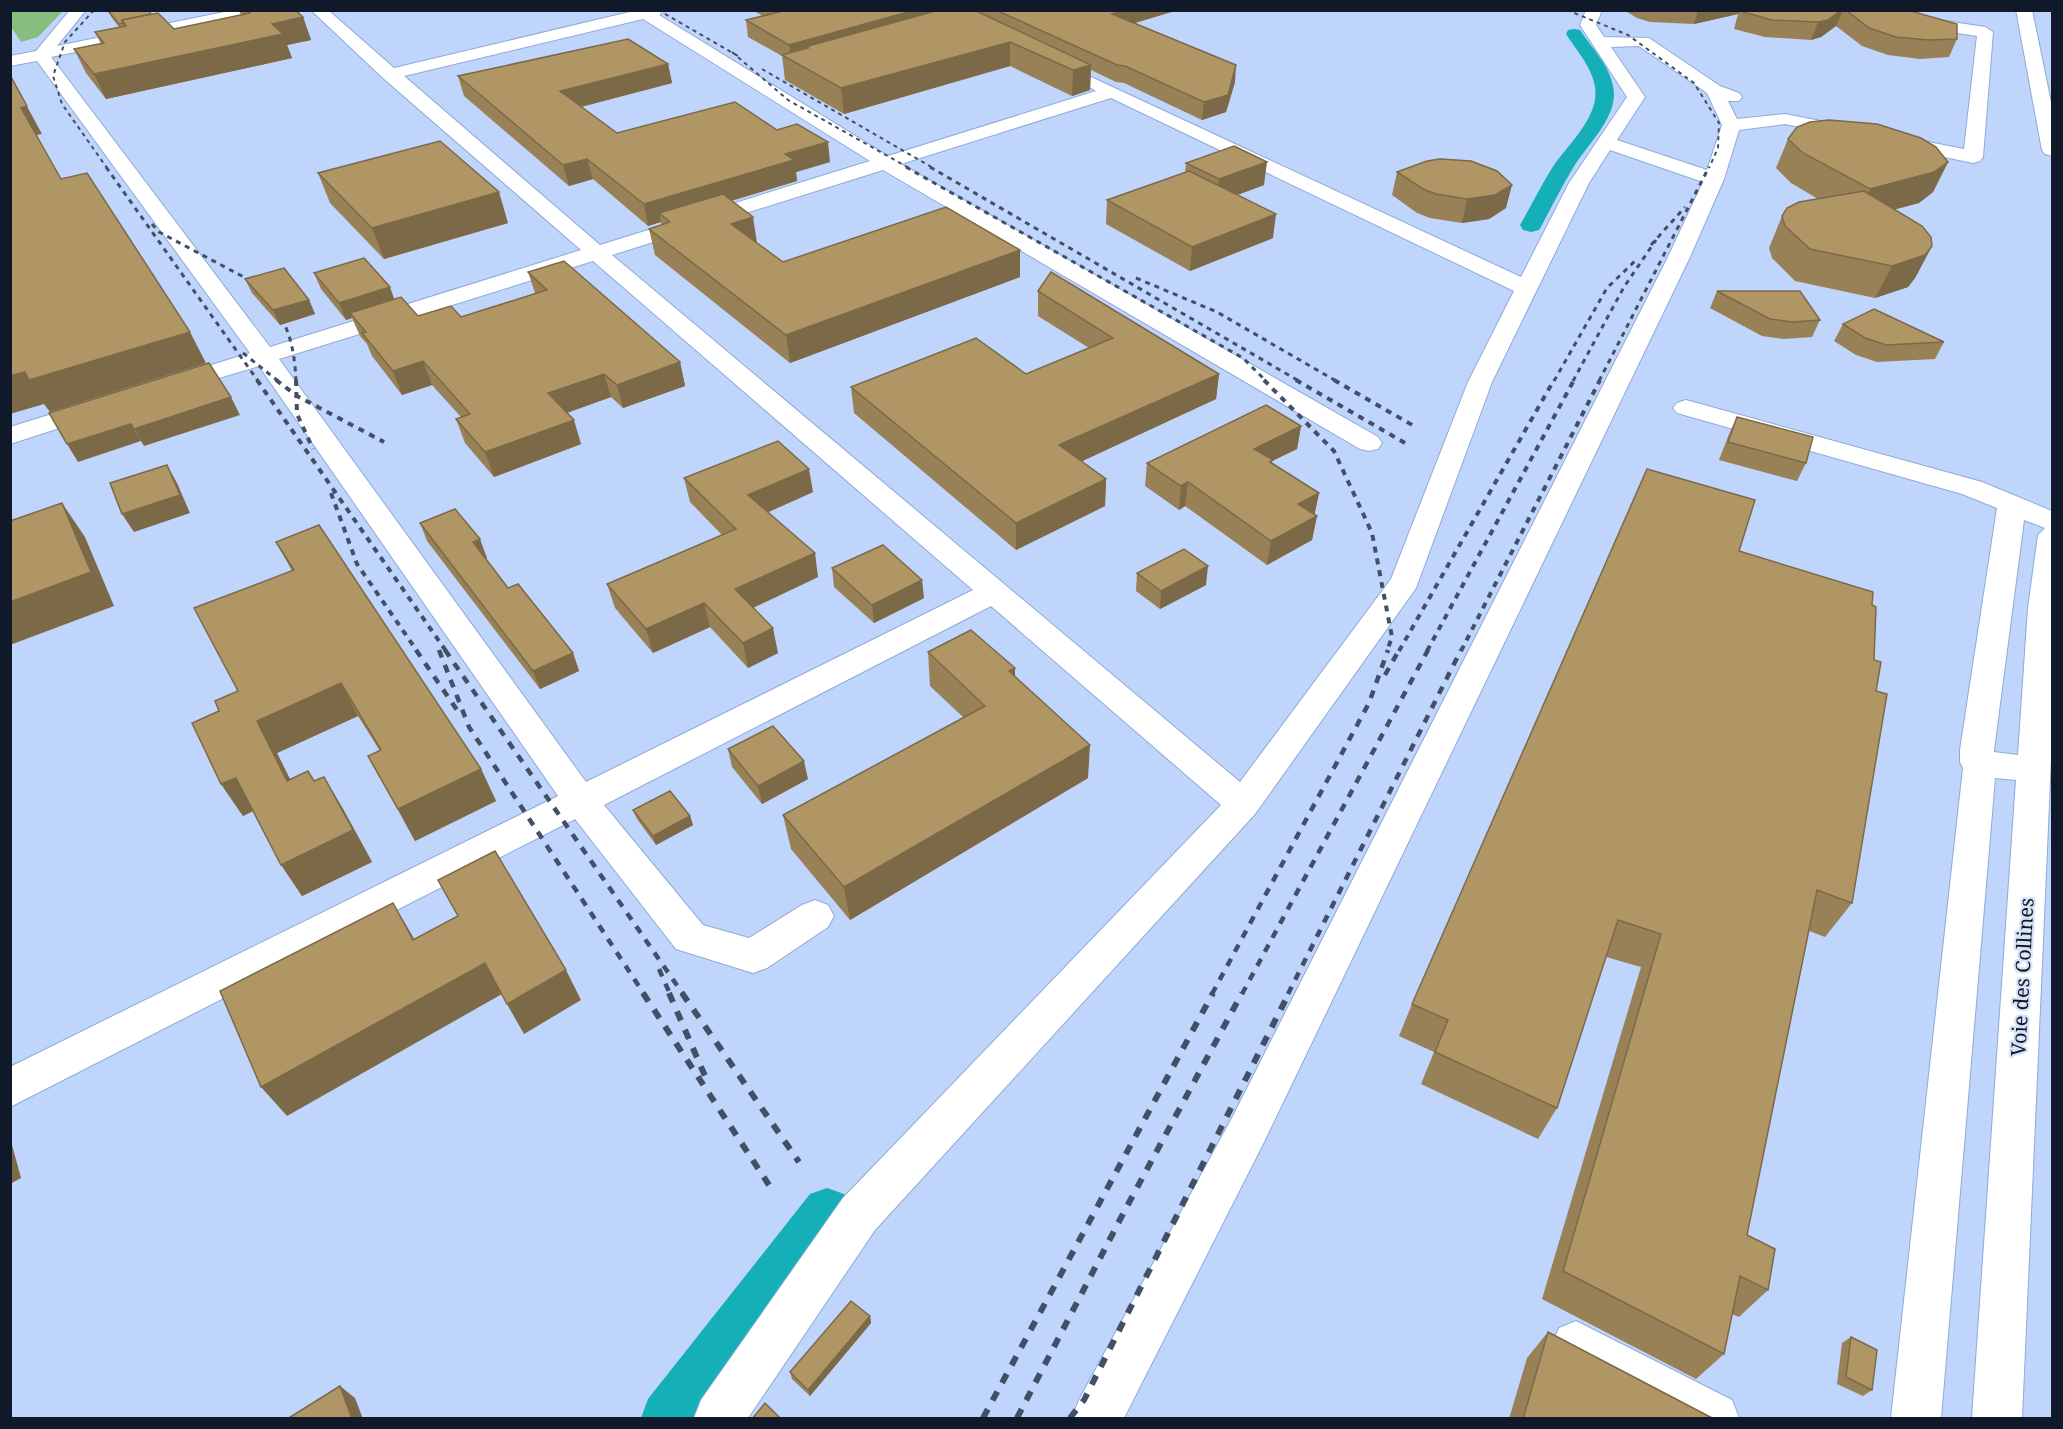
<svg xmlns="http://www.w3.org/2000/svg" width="2063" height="1429" viewBox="0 0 2063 1429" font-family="'Noto Serif',serif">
<rect width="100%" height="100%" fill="#bfd5fc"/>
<polygon fill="#86be7f" points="10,11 11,10 63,11 38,37 21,42 11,27"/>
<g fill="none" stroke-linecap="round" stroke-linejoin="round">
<g fill="#15afb8" fill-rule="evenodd">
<path d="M1574 29 1580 30C1592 48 1609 65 1613 86 1620 116 1587 144 1573 168 1562 186 1552 206 1542 225L1539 230 1531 232 1523 230 1520 225C1531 206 1541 186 1552 168 1567 145 1600 117 1595 87 1592 67 1576 50 1566 34L1568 30Z"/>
<polygon points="827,1188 844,1194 851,1211 844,1228 699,1418 641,1418 648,1399 810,1194"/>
</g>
<g stroke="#8faad8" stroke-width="2">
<g id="minor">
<path d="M70 10H86L57 46 234 10H266L259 15 51 57 270 347 581 250 383 78 311 10H328L394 68 638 10H667L659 15 888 156 1096 91 1082 82 1085 78 1091 77 1521 277 1569 183 1627 97 1580 25 1586 10H1602L1596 25 1604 37 1649 38 1720 86 1739 93 1742 97 1739 101H1728L1737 119 1785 114 1964 149 1977 36 1839 15 1832 10H1874L1985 27 1993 32 1983 157 1980 161 1973 163 1785 124 1739 130 1724 179 1690 257 1263 1144 1124 1418H1072L1079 1400 1233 1116 1668 257 1703 182 1610 150 1589 183 1492 382 1416 588 1255 814 875 1230 748 1418H694L701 1400 843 1198 1221 805 991 606 604 805 703 925 749 938 802 905 815 900 828 905 834 916 828 927 767 968 753 973 676 949 575 819 10 1107V1067L558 796 259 366 172 392 163 390 160 385 163 380 250 353 37 61 10 66V56L36 51ZM643 19 870 161 600 245 404 76ZM1639 46 1707 93 1722 125 1707 170 1617 140 1645 97 1611 47ZM1111 98 1514 291 1468 382 1391 579 1240 782 612 255 883 170 1360 449 1369 451 1378 449 1382 443 1378 437 901 164ZM593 261 973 590 586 782 279 359Z"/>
<polygon points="2016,10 2032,10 2052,107 2052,156 2045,154 2042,150"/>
<polygon points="97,400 106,403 110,408 106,413 10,444 10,427"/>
<path d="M1686 400 1982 482 2052 511V736L2022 1418H1972L2016 780 1995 778 1941 1418H1891L1963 768 1960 762V750L1997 508 1962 494 1677 413 1673 408 1677 403ZM2024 520 2045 528 2038 535 2028 608 2018 755 1994 752V750Z"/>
<polygon points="1576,1321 1732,1400 1739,1418 1664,1418 1559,1362 1552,1345 1559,1328"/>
</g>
</g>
<use href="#minor" fill="#fff" fill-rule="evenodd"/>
<g stroke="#425067" stroke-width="2" stroke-dasharray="4 4" stroke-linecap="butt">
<polyline points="94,10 65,42 53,76 62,104 107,168"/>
<polyline points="658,10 738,56"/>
<polyline points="1567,10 1628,35 1694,83 1719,123 1718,148 1709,168"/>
<polyline points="732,52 788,100 909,168"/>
<polyline points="762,69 933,168"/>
</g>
<g stroke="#425067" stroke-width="3" stroke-dasharray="5 5" stroke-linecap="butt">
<polyline points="106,167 258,381"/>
<polyline points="906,167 1243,358 1266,381"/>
<polyline points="930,167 1299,381"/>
<polyline points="152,224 159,232 255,283 259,288"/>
<polyline points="1651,245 1685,207"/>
<polyline points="1136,278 1217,312 1336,381"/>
<path d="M276 310C291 330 295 357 296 381"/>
<polyline points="243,353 278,381"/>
<polyline points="1554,381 1607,288 1636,260"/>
<polyline points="1573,381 1624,287 1656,240"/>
<polyline points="1599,381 1709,167"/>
</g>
<g stroke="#425067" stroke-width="4" stroke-dasharray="6 6" stroke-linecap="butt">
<polyline points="257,380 446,651"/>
<polyline points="276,380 297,396 384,442"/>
<polyline points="296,380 297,414 313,449"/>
<polyline points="1264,380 1334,451 1372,533 1392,637 1387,651"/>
<polyline points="1296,380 1405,443"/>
<polyline points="1334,380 1414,426"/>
<polyline points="331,493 357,564 417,651"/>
<polyline points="1399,651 1554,380"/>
<polyline points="1427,651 1574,380"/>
<polyline points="1461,651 1600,380"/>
</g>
<g stroke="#425067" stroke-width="4.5" stroke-dasharray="8 8" stroke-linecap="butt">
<polyline points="416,650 457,710"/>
<polyline points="439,650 469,727 644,994"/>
<polyline points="445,650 683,994"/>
<polyline points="1385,675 1399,650"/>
<polyline points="659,969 670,994"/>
<polyline points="1212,994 1369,703 1388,650"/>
<polyline points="1242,994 1428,650"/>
<polyline points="1288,994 1461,650"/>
</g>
<g stroke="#425067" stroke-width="6" stroke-dasharray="10 10" stroke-linecap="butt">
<polyline points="643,993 769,1185"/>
<polyline points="669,993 705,1076"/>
<polyline points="682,993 799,1162"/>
<polyline points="983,1418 1213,993"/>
<polyline points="1017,1418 1125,1210 1242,993"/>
<polyline points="1070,1418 1084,1400 1289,993"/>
</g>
</g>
<g fill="#988157">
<polygon points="239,10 295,10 303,17 311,40 287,45 292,58 106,99 86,73 74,49 101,44 95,32 119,27 112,18 109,12 174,29 241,15"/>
<polygon points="752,10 1178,10 1135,23 1235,82 1226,112 1202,120 1124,83 1116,82 1091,70 1090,90 1072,96 1010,66 844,114 785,80 782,56 748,37 746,20 763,16"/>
<polygon points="1624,10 1907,10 1957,39 1949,57 1920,59 1888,55 1862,46 1836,26 1821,37 1811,40 1765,37 1734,29 1738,14 1694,24 1650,22 1637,18"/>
<polygon points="668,64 672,83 581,107 617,133 777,130 830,162 796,172 797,181 731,201 757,243 783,262 1020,250 1020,277 790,363 655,255 649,229 661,225 661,222 648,226 593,179 569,186 464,96 458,76"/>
<polygon points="1788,139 1948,162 1933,192 1919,203 1894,209 1932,246 1915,278 1908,287 1875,298 1795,281 1772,258 1769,248 1782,216 1818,199 1791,183 1776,168"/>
<polygon points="1186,163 1264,185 1237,195 1273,238 1190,271 1106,224 1107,200 1185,173"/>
<polygon points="1397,172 1506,208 1489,219 1462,223 1430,218 1417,213 1392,195"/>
<polygon points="318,173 508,223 384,259 330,203"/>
<polygon points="528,272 680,362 685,386 623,408 611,397 567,413 581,444 494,477 465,443 456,419 461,417 432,385 402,395 372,356 367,344 360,336 352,318 346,320 321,289 314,273 394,299 418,316 461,317 535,293"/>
<polygon points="245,279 309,300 315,314 280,325 252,293"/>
<polygon points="1038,291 1219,374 1216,399 1081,461 1106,479 1105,506 1016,550 854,413 851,387 1026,374 1089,348 1038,316"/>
<polygon points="1717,291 1820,320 1812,337 1784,339 1762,336 1710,308"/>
<polygon points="1843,324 1944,342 1935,359 1877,362 1856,355 1834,341"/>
<polygon points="1737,417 1806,463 1797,481 1719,460 1729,434"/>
<polygon points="1301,426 1297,449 1272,461 1272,463 1319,493 1314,515 1317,516 1312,540 1267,565 1185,506 1179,510 1145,486 1147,463"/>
<polygon points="684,478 813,492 768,512 818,577 753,608 778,653 748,668 710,627 653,653 615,608 607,584 722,535 690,502"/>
<polygon points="420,523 487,558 485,558 508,588 573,653 579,671 540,689 427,541"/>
<polygon points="276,542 481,769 496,801 415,841 368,756 380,751 358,716 277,753 290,780 315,781 324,777 343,809 372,862 302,896 253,811 243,816 221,784 219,711 238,691 292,571"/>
<polygon points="1739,551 1872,605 1874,660 1876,691 1852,903 1825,937 1809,931 1747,1235 1768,1290 1739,1317 1732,1314 1724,1354 1696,1379 1542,1299 1641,967 1606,957 1557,1108 1538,1139 1421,1084 1434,1052 1399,1036 1412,1004"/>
<polygon points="832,568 924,598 874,623 834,587"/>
<polygon points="1137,573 1206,585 1160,609 1136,591"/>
<polygon points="928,652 1015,676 1088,778 850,920 791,849 783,815 964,718 930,686"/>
<polygon points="728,749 808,779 762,804 732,767"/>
<polygon points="633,810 690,816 693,825 656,845 637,819"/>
<polygon points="870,1316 871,1323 810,1396 792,1379 790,1372"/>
<polygon points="1548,1332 1714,1419 1509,1419 1527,1358"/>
<polygon points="1851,1337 1872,1390 1863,1396 1837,1384 1842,1343"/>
</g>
<g fill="#7c6947">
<polygon points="915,10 943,10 808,48 805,47 807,57 791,60 789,45"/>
<polygon points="1123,10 1178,10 1111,30 1112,14"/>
<polygon points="1698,10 1740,10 1738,14 1694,24"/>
<polygon points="1841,10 1843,10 1836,26 1821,37 1811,40 1818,22"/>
<polygon points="303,17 311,40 287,45 292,58 106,99 94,74 272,24"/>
<polygon points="1010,42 1010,66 844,114 841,88"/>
<polygon points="668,64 672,83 565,111 560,91"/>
<polygon points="1091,65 1090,90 1072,96 1073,70"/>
<polygon points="1236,65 1235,82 1226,112 1202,120 1204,102"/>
<polygon points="10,75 42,134 36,135 21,108"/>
<polygon points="828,142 830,162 796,172 797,181 667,220 659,213 661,222 648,226 644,204 785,154"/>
<polygon points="587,159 593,179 569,186 563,165"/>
<polygon points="1267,162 1264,185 1216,203 1219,179"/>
<polygon points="1948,162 1933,192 1919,203 1856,220 1870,189"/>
<polygon points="1512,185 1506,208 1489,219 1462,223 1467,199"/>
<polygon points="499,192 508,223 384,259 372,228"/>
<polygon points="1276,214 1273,238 1190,271 1192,247"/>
<polygon points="753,217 757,243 731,224"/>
<polygon points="1932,246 1915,278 1908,287 1875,298 1892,266"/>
<polygon points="1020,250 1020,277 790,363 786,335"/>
<polygon points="390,287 396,304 350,313 352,318 346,320 339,303"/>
<polygon points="309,300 315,314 280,325 273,310"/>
<polygon points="190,332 206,363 50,412 44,404 10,414 10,376"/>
<polygon points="423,361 432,385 402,395 393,371"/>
<polygon points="680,362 685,386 623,408 617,385"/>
<polygon points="604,374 611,397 555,417 548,393"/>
<polygon points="1219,374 1216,399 1059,472 1059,445"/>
<polygon points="231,397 240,415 144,446 134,429"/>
<polygon points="574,420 581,444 494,477 485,452"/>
<polygon points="131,424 141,441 78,462 67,444"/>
<polygon points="1301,426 1297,449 1272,461 1269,484 1254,449"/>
<polygon points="167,465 177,483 190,513 134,532 122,514"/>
<polygon points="809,469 813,492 753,519 748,495"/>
<polygon points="1106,479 1105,506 1016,550 1016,523"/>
<polygon points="1188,482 1185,506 1179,510 1181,486"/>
<polygon points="1319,493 1314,517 1298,504"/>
<polygon points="62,503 85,537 114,606 10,645 10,602"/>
<polygon points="1317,516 1312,540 1267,565 1271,541"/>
<polygon points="480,539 487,558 480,560 473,542"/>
<polygon points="815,553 818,577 740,614 735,589"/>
<polygon points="1208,566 1206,585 1160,609 1161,591"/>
<polygon points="922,580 924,598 874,623 872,605"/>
<polygon points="704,603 710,627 653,653 646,629"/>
<polygon points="773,628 778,653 748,668 743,643"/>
<polygon points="573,653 579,671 540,689 533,671"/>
<polygon points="1015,668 1015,702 1009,671"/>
<polygon points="341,683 358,716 277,753 307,813 287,781 257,721"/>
<polygon points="1090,745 1088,778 850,920 844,887"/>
<polygon points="804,761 808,779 762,804 758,786"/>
<polygon points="481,769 496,801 415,841 398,809"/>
<polygon points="324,777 343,809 372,862 302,896 281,865"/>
<polygon points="236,778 257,809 243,816 221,784"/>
<polygon points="690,816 693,825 656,845 653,836"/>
<polygon points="393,903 412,935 431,971 413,940"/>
<polygon points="485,963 502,994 287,1116 261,1087"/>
<polygon points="566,970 581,1000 524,1034 507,1004"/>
<polygon points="10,1144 12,1145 21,1178 10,1184"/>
<polygon points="870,1316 871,1323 810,1396 808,1390"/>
<polygon points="340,1386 355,1398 363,1419 352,1419"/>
</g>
<g fill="#b19665" stroke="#7c6947" stroke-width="1.5">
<polygon points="115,10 148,10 151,14 122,20 123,23 119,24 109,12"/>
<polygon points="247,10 295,10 303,17 272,24 283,34 94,74 74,49 104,43 95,32 126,26 122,20 158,13 174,29 250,13"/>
<polygon points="781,10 915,10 789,45 746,20 783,11"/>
<polygon points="939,10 974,10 1091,65 1073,70 1010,42 841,88 782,55 808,48 805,47"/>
<polygon points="996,10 1123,10 1112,14 1236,65 1228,95 1204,102 1125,66 1117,65"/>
<polygon points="1740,10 1841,10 1828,20 1818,22 1772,20 1740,11"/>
<polygon points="1846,10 1907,10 1957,24 1957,39 1929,40 1896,37 1869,28"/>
<polygon points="628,39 668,64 560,91 617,133 735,102 777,130 797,124 828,142 785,154 794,160 644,204 587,159 563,165 458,76"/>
<polygon points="10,75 27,106 21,108 61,179 87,173 190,332 29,380 25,372 10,376"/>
<polygon points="1829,120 1877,124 1921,138 1936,147 1948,162 1934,172 1870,189 1803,153 1788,139 1797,127 1810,122"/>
<polygon points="440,141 499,192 372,228 318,173"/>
<polygon points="1234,146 1267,162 1219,179 1186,163"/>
<polygon points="1440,159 1471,161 1497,171 1512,185 1495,195 1467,199 1436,194 1423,189 1397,172 1427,161"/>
<polygon points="1189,171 1276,214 1192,247 1107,200"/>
<polygon points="1864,191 1922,226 1931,237 1932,246 1925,255 1892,266 1810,249 1785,226 1782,216 1787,208 1799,202"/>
<polygon points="723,194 753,217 731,224 783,262 946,207 1020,250 786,335 649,229 670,222 659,213"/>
<polygon points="364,258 390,287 339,303 314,273"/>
<polygon points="564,261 680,362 617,385 604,374 548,393 574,420 485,452 456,419 470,414 423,361 393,371 362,333 366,332 350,313 401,297 418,316 451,306 461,317 547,290 528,272"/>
<polygon points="284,268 309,300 273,310 245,279"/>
<polygon points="1051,272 1219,374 1059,445 1106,479 1016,523 851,387 976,338 1026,374 1113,338 1038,291"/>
<polygon points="1717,291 1800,291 1820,320 1792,322 1770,319"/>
<polygon points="1874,309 1944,342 1886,345 1865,338 1843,324"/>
<polygon points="209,363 231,397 134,429 131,424 67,444 49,413"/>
<polygon points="1266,405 1301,426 1254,449 1273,460 1270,462 1319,493 1298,504 1317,516 1271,541 1188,482 1181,486 1147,463"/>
<polygon points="1737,417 1813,437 1806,463 1728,442"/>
<polygon points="778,441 809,469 748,495 815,553 735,589 773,628 743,643 704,603 646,629 607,584 736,529 684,478"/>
<polygon points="167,465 180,495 122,514 110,483"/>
<polygon points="1647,469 1755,500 1739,551 1873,592 1872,605 1876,607 1874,660 1881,662 1876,691 1887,694 1852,903 1817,890 1747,1235 1775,1249 1768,1290 1740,1276 1724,1354 1563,1271 1661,934 1618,920 1557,1108 1435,1052 1448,1020 1412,1004"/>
<polygon points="62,503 91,572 10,602 10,521"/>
<polygon points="455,509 480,539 473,542 508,588 518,584 573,653 533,671 420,523"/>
<polygon points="319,525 481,769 398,809 368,756 381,750 341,683 257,721 287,781 308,771 314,781 324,777 353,830 281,865 236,778 221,784 192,723 219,711 215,701 238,691 194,608 294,570 276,542"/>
<polygon points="883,545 922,580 872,605 832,568"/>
<polygon points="1184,549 1208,566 1161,591 1137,573"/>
<polygon points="971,630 1015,668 1009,671 1090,745 844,887 783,815 985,706 928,652"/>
<polygon points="773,726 804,761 758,786 728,749"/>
<polygon points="670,791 690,816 653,836 633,810"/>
<polygon points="495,851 566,970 507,1004 485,963 261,1087 220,991 393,903 413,940 458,916 438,880"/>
<polygon points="851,1301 870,1316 808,1390 790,1372"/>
<polygon points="1548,1332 1714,1419 1523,1419"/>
<polygon points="1851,1337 1877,1350 1872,1390 1846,1377"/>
<polygon points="340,1386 352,1419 287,1419"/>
<polygon points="765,1403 781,1419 752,1419"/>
</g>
<g text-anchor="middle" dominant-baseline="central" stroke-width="4.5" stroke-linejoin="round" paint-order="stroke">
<g font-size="20" fill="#0f192a" stroke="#d7e2f6">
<text transform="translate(2022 977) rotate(-87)">Voie des Collines</text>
</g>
</g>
<rect width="2063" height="1429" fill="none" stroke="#0f192a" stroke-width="24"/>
</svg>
